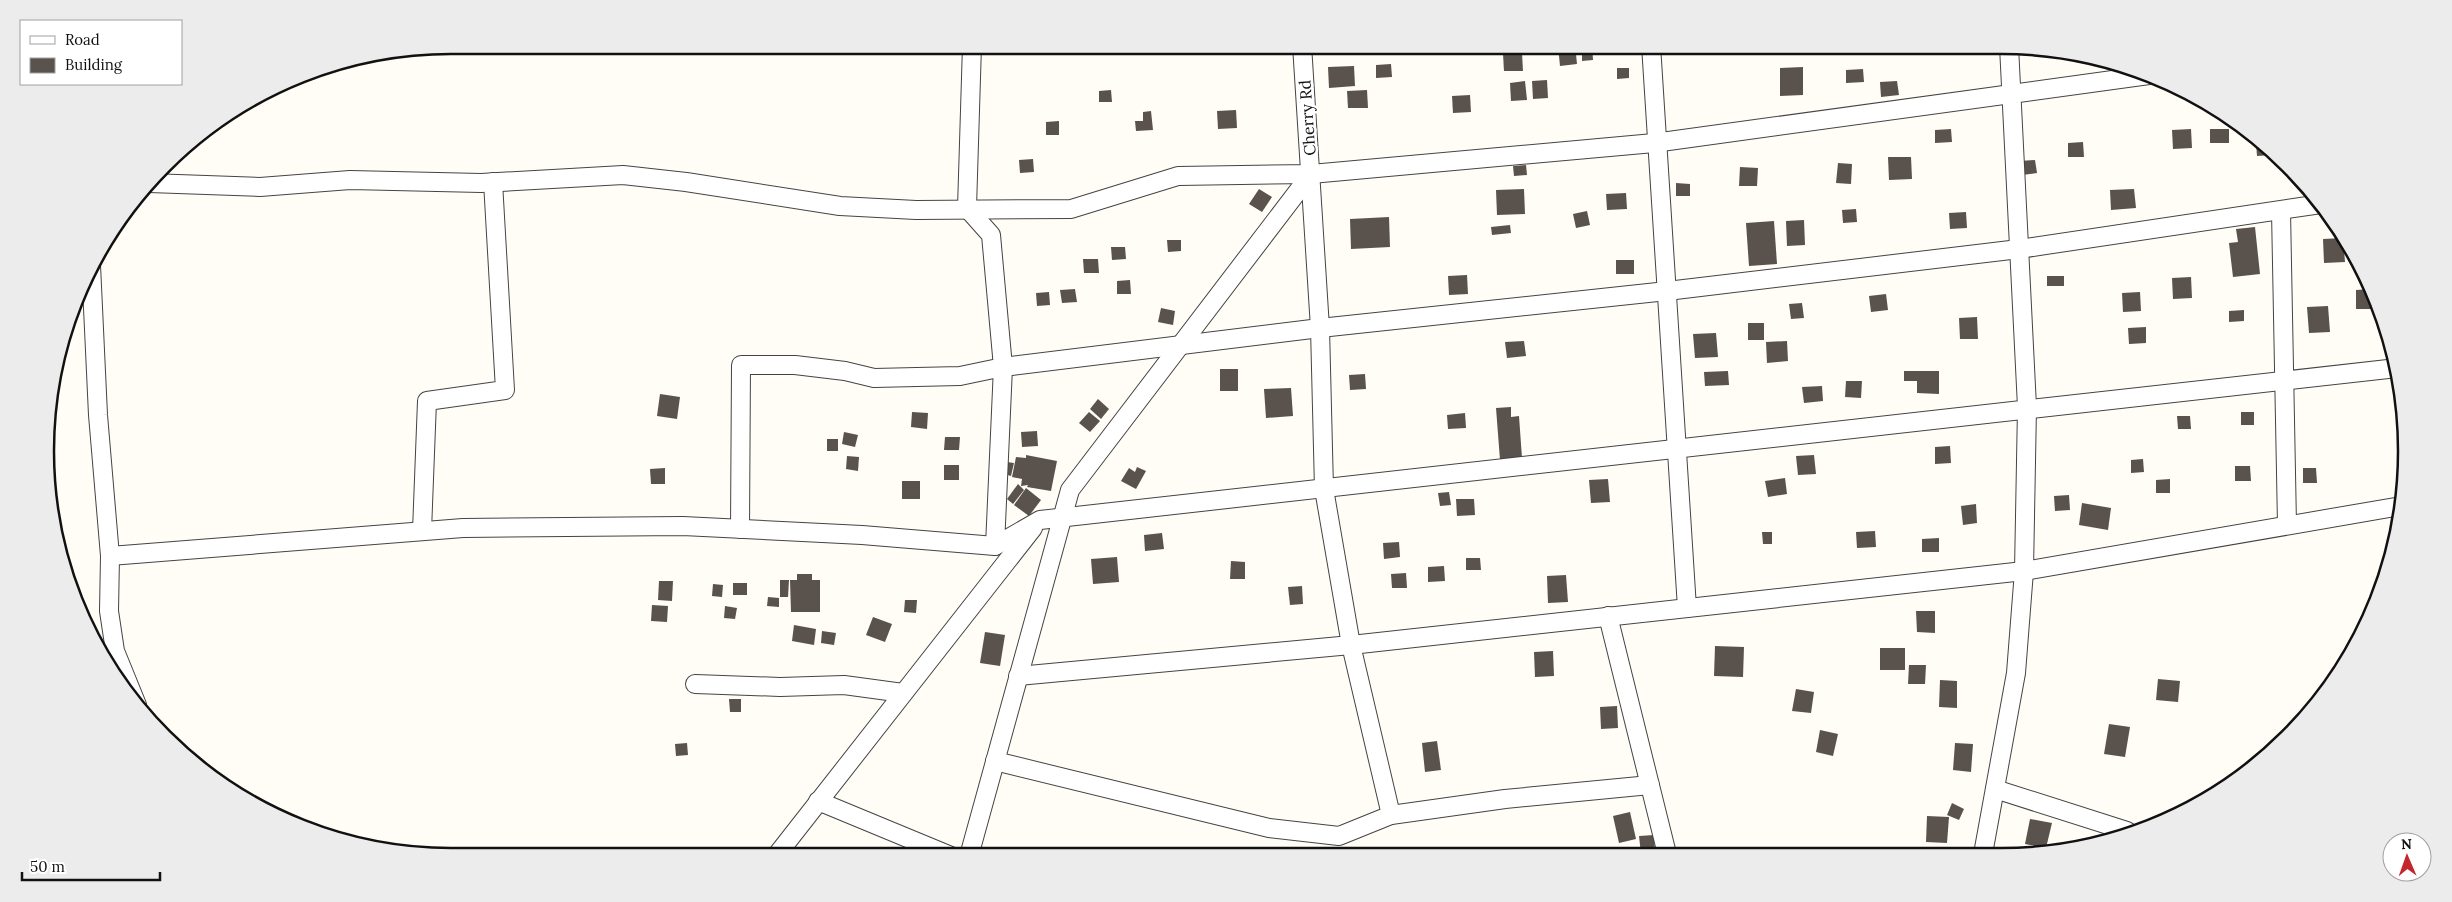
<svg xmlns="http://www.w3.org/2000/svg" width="2452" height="902" viewBox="0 0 2452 902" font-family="Lora,serif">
<rect width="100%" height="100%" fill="#fffdf5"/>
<g fill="#5a524d">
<rect x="1240" y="45" width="26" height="10"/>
<polygon points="1575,45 1577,64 1560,66 1558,46"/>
<polygon points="1592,45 1593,60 1582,61 1582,46"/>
<polygon points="1522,53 1523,71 1504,71 1503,54"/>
<polygon points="1391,64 1392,77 1376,78 1376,65"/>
<polygon points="1354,66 1355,86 1329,88 1328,67"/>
<polygon points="1803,67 1803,95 1780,96 1780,68"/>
<polygon points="1617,68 1629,68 1629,78 1617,79"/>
<polygon points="1863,69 1864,82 1846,83 1846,70"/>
<polygon points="1547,80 1548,98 1533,99 1532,81"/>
<polygon points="1525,81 1527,100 1511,101 1510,83"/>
<polygon points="1897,81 1899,95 1881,97 1880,82"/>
<polygon points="1111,90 1112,102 1099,102 1099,91"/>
<polygon points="1367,90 1368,108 1348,108 1347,91"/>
<polygon points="1470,95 1471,112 1453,113 1452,96"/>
<polygon points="1236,110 1237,128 1218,129 1217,111"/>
<polygon points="1151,111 1153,130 1136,131 1135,121 1143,121 1143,112"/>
<polygon points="1059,121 1059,135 1046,135 1046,122"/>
<polygon points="1951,129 1952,142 1935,143 1935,130"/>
<polygon points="2191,129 2192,148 2173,149 2172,130"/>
<rect x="2210" y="129" width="19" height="14"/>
<polygon points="2083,142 2084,157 2068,157 2068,143"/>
<polygon points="2256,143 2263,143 2272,151 2272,155 2257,156"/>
<polygon points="1888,157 1911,157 1912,179 1889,180"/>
<polygon points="1033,159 1034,172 1020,173 1019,160"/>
<polygon points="2035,160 2037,173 2022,175 2020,161"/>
<polygon points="1838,163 1852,164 1851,184 1836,183"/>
<polygon points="1526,165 1527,175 1514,176 1513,166"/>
<polygon points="1740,167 1758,168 1757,186 1739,186"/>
<polygon points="1676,183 1690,184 1690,196 1676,196"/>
<polygon points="1259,189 1272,197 1262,212 1249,204"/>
<polygon points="1524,189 1525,214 1497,215 1496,190"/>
<polygon points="2134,189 2136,208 2111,210 2110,190"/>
<polygon points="1626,193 1627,209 1607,210 1606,194"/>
<polygon points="1856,209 1857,222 1843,223 1842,210"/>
<polygon points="1587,211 1590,225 1576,228 1573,214"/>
<polygon points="1966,212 1967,228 1950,229 1949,213"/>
<polygon points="1389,217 1390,247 1351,249 1350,219"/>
<polygon points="1804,220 1805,245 1787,246 1786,221"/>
<polygon points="1774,221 1777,264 1749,266 1746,223"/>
<polygon points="1510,225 1511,233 1492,235 1491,227"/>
<polygon points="2255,227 2260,274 2233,277 2229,243 2238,242 2236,229"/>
<polygon points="2343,238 2345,262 2324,263 2323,239"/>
<polygon points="1167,240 1181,240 1181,251 1168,252"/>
<polygon points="1111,247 1125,247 1126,259 1112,260"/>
<polygon points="1083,259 1098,259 1099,273 1084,273"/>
<rect x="1616" y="260" width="18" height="14"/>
<polygon points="1467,275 1468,294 1449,295 1448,276"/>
<rect x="2047" y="276" width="17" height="10"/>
<polygon points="2191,277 2192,298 2173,299 2172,278"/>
<polygon points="1130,280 1131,294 1117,294 1117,281"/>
<polygon points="1075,289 1077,302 1062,303 1060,290"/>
<polygon points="2371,289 2373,309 2356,309 2356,290"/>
<polygon points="1049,292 1050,305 1037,306 1036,293"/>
<polygon points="2140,292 2141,311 2123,312 2122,293"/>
<polygon points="1886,294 1888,310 1871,312 1869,296"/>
<polygon points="1802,303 1804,318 1791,319 1789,304"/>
<polygon points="2328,306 2330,332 2309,333 2307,307"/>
<polygon points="1161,308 1175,311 1173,325 1158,322"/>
<polygon points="2244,310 2244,321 2229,322 2229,311"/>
<polygon points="1977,317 1978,339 1960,339 1959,318"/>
<rect x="1748" y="323" width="16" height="17"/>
<polygon points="2146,327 2146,343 2129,344 2128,328"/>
<polygon points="1716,333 1718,357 1695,358 1693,334"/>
<polygon points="1524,341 1526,356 1507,358 1505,342"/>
<polygon points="1787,341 1788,361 1767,363 1766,342"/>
<rect x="1220" y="369" width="18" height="22"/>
<polygon points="1728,371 1729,385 1705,386 1704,372"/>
<polygon points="1904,371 1939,371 1939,394 1917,393 1917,381 1904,381"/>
<polygon points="1365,374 1366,389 1350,390 1349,375"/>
<polygon points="1846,381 1862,381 1861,398 1845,397"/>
<polygon points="1822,386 1823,401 1804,403 1802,387"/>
<polygon points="1291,388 1293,416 1266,418 1264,389"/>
<polygon points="660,394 680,397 677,419 657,416"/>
<polygon points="1098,399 1109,409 1101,419 1090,409"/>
<polygon points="1511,407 1511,417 1519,416 1522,458 1500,460 1496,408"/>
<polygon points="912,412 928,413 927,429 911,427"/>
<polygon points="1089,412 1100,421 1090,432 1079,423"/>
<rect x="2241" y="412" width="13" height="13"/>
<polygon points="1465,413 1466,428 1448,429 1447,415"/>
<polygon points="2177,416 2190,416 2191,429 2178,429"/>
<polygon points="1037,431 1038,446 1022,447 1021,432"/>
<polygon points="844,432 858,435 855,447 842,444"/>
<polygon points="945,437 960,437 959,450 944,450"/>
<rect x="827" y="439" width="11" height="12"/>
<polygon points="1950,446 1951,463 1935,464 1935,447"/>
<polygon points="1026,455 1057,461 1051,491 1027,487 1028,485 1021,486 1022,479 1012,477 1016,457 1026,458"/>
<polygon points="1814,455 1816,474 1798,475 1796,456"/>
<polygon points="847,456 859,457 858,471 846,469"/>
<polygon points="2143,459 2144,472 2131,473 2131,460"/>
<polygon points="1007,462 1014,463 1011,476 1004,474"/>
<rect x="944" y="465" width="15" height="15"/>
<polygon points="2235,466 2250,466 2251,481 2235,481"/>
<polygon points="1137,467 1146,471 1136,489 1121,481 1129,468 1135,472"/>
<polygon points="665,468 665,484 651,484 650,469"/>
<polygon points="2303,468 2316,468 2317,483 2303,483"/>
<polygon points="1785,478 1787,494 1768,497 1765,481"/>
<polygon points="1608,479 1610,502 1591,503 1589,480"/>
<polygon points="2170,479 2170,493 2156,493 2156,480"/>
<rect x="902" y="481" width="18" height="18"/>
<polygon points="1018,484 1024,490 1013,504 1007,499"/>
<polygon points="1026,488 1041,500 1029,516 1014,505"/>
<polygon points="1449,492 1451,505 1440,506 1438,493"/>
<polygon points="2069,495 2070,510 2055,511 2054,496"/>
<polygon points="1456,499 1474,499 1475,515 1457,516"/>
<polygon points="2082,503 2111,508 2108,530 2079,525"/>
<polygon points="1976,504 1977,523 1963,525 1961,506"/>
<polygon points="1875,531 1876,547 1857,548 1856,532"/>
<polygon points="1762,532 1772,532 1772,544 1763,544"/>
<polygon points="1162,533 1164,549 1145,551 1144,535"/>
<polygon points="1939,538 1939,552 1922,552 1922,539"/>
<polygon points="1399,542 1400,557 1384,559 1383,543"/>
<polygon points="1117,557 1119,582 1093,584 1091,559"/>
<polygon points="1466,558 1480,558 1481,570 1466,570"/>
<polygon points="1231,561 1245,562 1245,579 1230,579"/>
<polygon points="1444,566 1445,581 1428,582 1428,567"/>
<polygon points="1406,573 1407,588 1392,588 1391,574"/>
<polygon points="797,574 812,574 812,580 820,580 820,612 791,612 790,580 797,580"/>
<polygon points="1566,575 1568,602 1548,603 1547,576"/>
<polygon points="780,580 789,580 788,597 780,597"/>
<polygon points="659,581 673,581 672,601 658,600"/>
<rect x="733" y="583" width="14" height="12"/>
<polygon points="713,584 723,585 722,597 712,596"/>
<polygon points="1302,586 1303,604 1290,605 1288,587"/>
<polygon points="768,597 779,598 779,607 767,606"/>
<polygon points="905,600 917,600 916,613 904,612"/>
<polygon points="652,605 668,606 667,622 651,621"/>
<polygon points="725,606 737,608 735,619 724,618"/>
<polygon points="1916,611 1935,611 1935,633 1917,632"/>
<polygon points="873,617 892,624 885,642 866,635"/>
<polygon points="794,625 816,629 814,645 792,641"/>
<polygon points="822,631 836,633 834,645 821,643"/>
<polygon points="985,632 1005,635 1000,666 980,663"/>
<polygon points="1715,646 1744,647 1743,677 1714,676"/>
<rect x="1880" y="648" width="25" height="22"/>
<polygon points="1553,651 1554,676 1535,677 1534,652"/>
<polygon points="1909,665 1926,665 1925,684 1908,684"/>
<polygon points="2158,679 2180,681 2178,702 2156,700"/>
<polygon points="1940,680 1957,681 1957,708 1939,707"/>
<polygon points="1796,689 1814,692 1811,713 1792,711"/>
<polygon points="729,699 741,699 741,712 730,712"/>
<polygon points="1617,706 1618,728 1601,729 1600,707"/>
<polygon points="2109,724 2130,727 2125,757 2104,754"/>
<polygon points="1820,730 1838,734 1833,756 1816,752"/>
<polygon points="1437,741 1441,770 1425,772 1422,743"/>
<polygon points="687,743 688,755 676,756 675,744"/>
<polygon points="1955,743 1973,744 1971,772 1953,770"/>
<polygon points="1952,803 1964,809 1959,820 1947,815"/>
<polygon points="1630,812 1636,839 1619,843 1613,816"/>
<polygon points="1927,816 1949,817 1947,843 1926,842"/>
<polygon points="2030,819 2052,823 2046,848 2025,844"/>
<polygon points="1654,835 1655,854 1641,854 1639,836"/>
<polygon points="2018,848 2035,853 2035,854 2016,854"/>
</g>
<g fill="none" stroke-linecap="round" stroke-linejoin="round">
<g stroke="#444" stroke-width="20">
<g id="minor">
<polyline points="972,45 967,208 991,235 1003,367 1320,328 1667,291 2019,249 2321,204"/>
<polyline points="1302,45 1320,328 1324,489 1351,645 1391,815"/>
<polyline points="1651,45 1687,608"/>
<polyline points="149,183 260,187 350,180 481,183 623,175 686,182 840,206 916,210 1071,209 1178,176 1311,174 1654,143 2149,75"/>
<polyline points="2281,211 2287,525"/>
<polyline points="91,265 98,415 110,556 109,611 115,651 137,705"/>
<path d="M740 529 741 365H795L845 371 874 378 960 376 1003 367 995 546 1040 520C1492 473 1944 416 2397 368"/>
<polyline points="422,531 427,401 505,390 493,182"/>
<polyline points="110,556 463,528 683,526 862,535 995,546"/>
<polyline points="1608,616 1667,854"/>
<polyline points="1018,676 1351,645 2024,571 2401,506"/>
<polyline points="695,684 780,687 844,685 903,693"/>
<polyline points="995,761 1269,828 1339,836 1391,815 1505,799 1650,785"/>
<polyline points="1995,789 2127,831"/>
<polyline points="818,801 951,856"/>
<polyline points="1983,854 2016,673 2024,571 2027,407 2009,46"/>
<polyline points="776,856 1033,528"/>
<polyline points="969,856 1070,490 1311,174"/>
</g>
</g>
<use href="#minor" stroke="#fff" stroke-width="18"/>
</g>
<g text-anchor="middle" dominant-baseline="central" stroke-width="5" stroke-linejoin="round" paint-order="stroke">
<g font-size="16" fill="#111" stroke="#fff">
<text transform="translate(1307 118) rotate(-94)">Cherry Rd</text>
</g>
</g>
<path d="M0 0H2452V902H0ZM451 54H2001A397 397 0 0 1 2398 451V451A397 397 0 0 1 2001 848H451A397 397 0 0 1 54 451V451A397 397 0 0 1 451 54Z" fill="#ececec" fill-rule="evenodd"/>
<path fill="none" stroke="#111" stroke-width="2.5" d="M451 54H2001A397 397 0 0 1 2398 451V451A397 397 0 0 1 2001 848H451A397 397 0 0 1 54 451V451A397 397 0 0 1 451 54Z"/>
<rect x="20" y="20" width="162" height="65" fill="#ffffff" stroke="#a0a0a0"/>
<rect x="30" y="36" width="25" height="8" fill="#ffffff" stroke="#a0a0a0"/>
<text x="65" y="45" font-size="15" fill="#111111">Road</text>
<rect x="30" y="58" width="25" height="15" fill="#5a524d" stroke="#a0a0a0"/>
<text x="65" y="70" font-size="15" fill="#111111">Building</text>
<g transform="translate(2407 857) rotate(358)"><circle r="24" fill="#ffffff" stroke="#a0a0a0"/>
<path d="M0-4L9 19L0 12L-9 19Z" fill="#c4262e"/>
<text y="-8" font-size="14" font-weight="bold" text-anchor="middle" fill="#111111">N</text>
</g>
<path d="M22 872v8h138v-8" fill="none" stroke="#111111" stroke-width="2.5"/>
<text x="30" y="872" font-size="15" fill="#111111" stroke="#ffffff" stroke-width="4" paint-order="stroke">50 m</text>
</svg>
